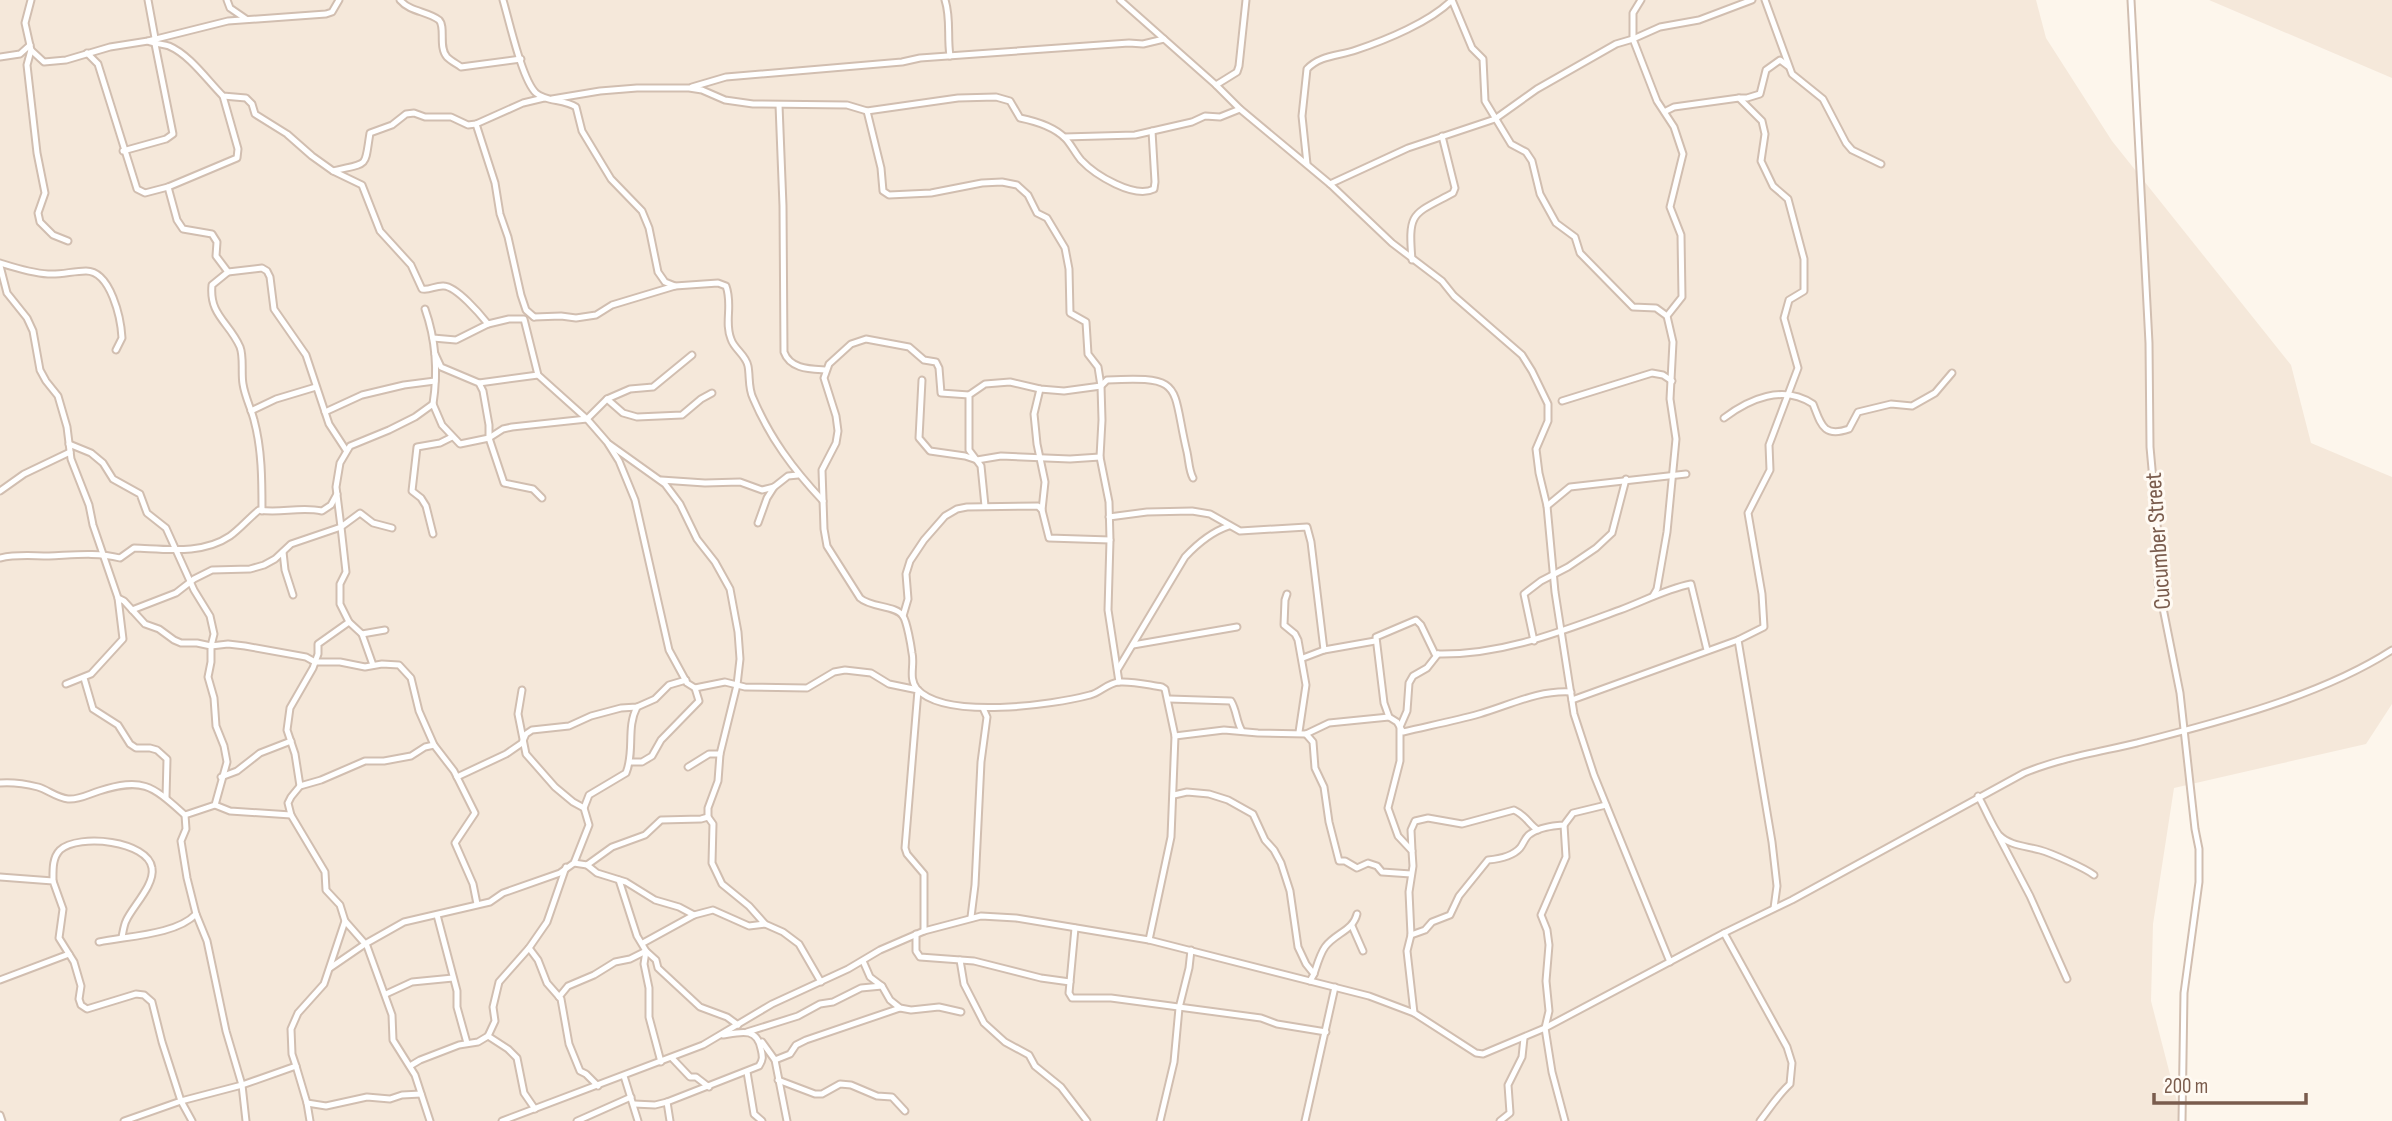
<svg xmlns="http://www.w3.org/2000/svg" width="2392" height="1121" viewBox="0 0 2392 1121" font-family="'Sofia Sans Condensed',sans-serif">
<rect width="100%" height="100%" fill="#fdf6ec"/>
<g fill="#f5e8da">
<polygon points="0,0 2036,0 2046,38 2112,141 2291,365 2311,443 2392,477 2392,704 2366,744 2174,788 2153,924 2151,1001 2182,1121 0,1121"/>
<polygon points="2209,0 2392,0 2392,78"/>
</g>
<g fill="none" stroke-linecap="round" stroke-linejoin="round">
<g stroke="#d1beb0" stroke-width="9">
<g id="minor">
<polyline points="31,0 25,23 31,50 27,65 37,153 45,193 38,213 40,222 53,235 68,241"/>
<polyline points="148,0 155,38"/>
<polyline points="227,0 230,8 246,19"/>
<path d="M400 0C410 12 427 11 439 20 446 27 438 47 447 57 451 61 457 64 461 67L521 59"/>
<path d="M503 0C509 20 522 80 536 93 546 102 564 99 576 107L582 131 611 179 642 211 649 228 658 272 665 282 675 286 718 283 726 286C733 305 724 322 731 339 734 349 746 355 748 366 750 376 748 388 753 398 770 438 793 469 823 501"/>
<path d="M945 0C951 18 947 37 950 56"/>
<polyline points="1120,0 1216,85 1240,109 1330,184 1392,243 1442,281 1454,296 1522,355 1532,371 1548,404 1548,421 1536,449 1539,473 1547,506 1555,592 1574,714 1594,775 1670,962"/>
<polyline points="1641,0 1633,13 1633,39 1657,101 1674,127 1683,154 1670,207 1681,235 1682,297 1667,316 1673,342 1670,399 1676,439 1667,532 1657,589 1653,596"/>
<polyline points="1765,0 1792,74 1823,99 1846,143 1852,150 1881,164"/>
<polyline points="2131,0 2149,343 2150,447 2158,535 2158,583 2180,693 2195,829 2199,849 2199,882 2184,993 2182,1121"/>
<path d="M148 41C155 44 163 44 169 46 190 55 207 80 223 96L246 98 252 104 255 114 287 134 312 156 333 171 362 185 380 231 411 265 422 289C429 291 436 285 444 286 457 287 480 314 488 324L509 319H524L538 375 587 419 607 442 619 461 635 500 669 650 687 683 695 688 725 682 745 687 807 688 834 672 845 670 871 673 889 684 918 690 905 848 907 854 924 874V931"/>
<polyline points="31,50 44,62 66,60 110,47 148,41 228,21 326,14 332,12 339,0"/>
<polyline points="87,53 98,64 137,189 145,193 168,187 237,158 238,149 223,96"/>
<polyline points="0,57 20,54 30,45"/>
<polyline points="1216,85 1237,72 1239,66 1246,0"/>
<polyline points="692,87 726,77 902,62 920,58 1129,43 1143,44 1164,39"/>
<polyline points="1739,98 1747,98 1760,94 1766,70 1780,60 1788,66"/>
<path d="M552 99 600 91 637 88H689L702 90 725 100 753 104 847 105 867 111 958 98 996 97 1010 101 1020 118C1035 121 1053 126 1065 138 1071 144 1075 153 1081 160 1095 175 1134 199 1154 189L1155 182 1152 131"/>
<path d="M779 105 783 206 784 352C790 369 810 369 825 370"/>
<polyline points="867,111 881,168 883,191 889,195 931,193 982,183 1002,182 1017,185 1028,195 1037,213 1047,218 1065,248 1069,269 1070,313 1086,322 1088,354 1098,367 1101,386 1102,420 1100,457 1109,502 1110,540 1108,610 1119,682"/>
<polyline points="1666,111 1674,107 1739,98 1762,121 1765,134 1761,161 1773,186 1788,199 1804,259 1804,291 1789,300 1784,318 1798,368 1769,445 1770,470 1748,513 1762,594 1764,627 1738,640 1772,842 1777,886 1774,908"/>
<polyline points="476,124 495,183 500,214 508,237 521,295 526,310 534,317"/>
<polyline points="1064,137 1135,135 1192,122 1205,116 1220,117 1240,109"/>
<polyline points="123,151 166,139 173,134 155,44"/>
<path d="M1307 164 1302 116 1307 69C1320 55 1339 56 1356 50 1386 40 1430 22 1452 0L1472 48 1483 59 1485 101 1511 144 1526 152 1532 161 1540 194 1556 223 1575 237 1580 253 1633 307 1656 308 1667 316"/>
<path d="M333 171C370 162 364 169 370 133L392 125 406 114 414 113 425 117H451L468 125 476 124 523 103 544 98"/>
<polyline points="1330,184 1408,148 1495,119 1537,89 1616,44 1633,39 1660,27 1699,20 1752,0"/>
<polyline points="168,187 177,220 183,229 212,234 217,242 216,256 228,272 262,268 267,271 270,277 274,309 306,355 329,424 346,450"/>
<path d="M1412 260C1408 211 1412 215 1453 193L1455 188 1442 136"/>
<path d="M0 263C16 268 31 273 48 274 61 275 73 271 86 271 111 271 121 319 122 338L116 350"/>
<polyline points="0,266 7,293 27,318 33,331 40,370 46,381 58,396 67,427 71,459 89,505 93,525 118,598 123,639 91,674 66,684"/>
<path d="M228 272 212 285C209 315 229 322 240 347 244 357 241 373 243 384 245 397 251 408 254 420 262 449 262 481 262 511"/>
<path d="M425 309C436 340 438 372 433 404"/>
<polyline points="534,317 561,316 576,318 596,315 612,305 675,286"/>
<polyline points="433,338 456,340 488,324"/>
<polyline points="435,354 441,367 479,383 483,391 489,425 489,438 504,483 533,489 542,498"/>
<polyline points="922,380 919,438 930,451 965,456 977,460 1001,456 1070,459 1100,457"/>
<polyline points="479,383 538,375"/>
<polyline points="1040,389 1034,414 1037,444 1045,482 1042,510"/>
<path d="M969 395 941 393 939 368 936 362 924 360 909 347 866 339 851 344 829 364 824 378 836 416 838 431 836 443 822 470 824 529 827 546 860 598C871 608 896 605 903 616 907 622 911 645 912 653 915 665 908 678 917 689 945 720 1053 705 1090 695 1100 693 1107 683 1119 682 1133 681 1148 685 1162 687L1165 689 1175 736 1171 837 1149 940"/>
<polyline points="607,399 623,413 637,417 682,415 701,399 712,393"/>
<polyline points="1562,401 1652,373 1663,375 1672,381"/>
<polyline points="251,411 276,399 316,387"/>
<polyline points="325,412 362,395 404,385 435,381"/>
<path d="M1724 418C1749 399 1783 384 1813 404 1821 424 1823 438 1849 429L1858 412 1891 404 1912 406 1935 393 1952 373"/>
<polyline points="69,444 91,453 103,463 113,479 140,494 147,513 166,528 194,590 210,616 214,634 211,646 228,644 245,646 306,657 315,662 340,662 365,667 382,664 399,665 411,678 419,711 434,745 454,771 475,813 455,843 473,884 477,904"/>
<polyline points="609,444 665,484 680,504 697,539 715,562 730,589 738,632 740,659 737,685 720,754 718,781 708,808 708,817 713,824 712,863 722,884 749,906 765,924 783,932 799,944 821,982"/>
<polyline points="661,480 705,483 740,482 762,490 774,487 788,476 798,475"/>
<polyline points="0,491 24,474 70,452"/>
<path d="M985 506 981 466 969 450V395L985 384 1010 382 1040 389 1064 391 1101 386 1107 380C1186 376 1171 385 1187 452 1189 461 1189 471 1193 478"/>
<polyline points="1547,506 1570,487 1686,474"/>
<polyline points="1109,517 1147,512 1192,511 1210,514 1240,531 1307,527 1311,542 1324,650"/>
<polyline points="758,523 767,498 774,487"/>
<polyline points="433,534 426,506 421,498 412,491 417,447 440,443 452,437"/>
<polyline points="283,552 285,570 293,595"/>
<path d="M0 558C17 554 32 556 49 556 74 555 96 552 120 558L134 548C165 549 202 555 230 536 240 529 249 518 259 510 280 514 299 506 322 511L331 505 337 494"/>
<polyline points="1287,594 1285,600 1284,625 1295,634 1298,640 1306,685 1299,732"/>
<polyline points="118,598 124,601 145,624 159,629 174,640 181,643 197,643 211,646 211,662 208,677 214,698 216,726 224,746 227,762 215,805 185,815 186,829 181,841 187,878 196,914 207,941 226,1031 242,1085 246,1121"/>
<polyline points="132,610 176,593 194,579 212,570 250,569 264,565 275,559 291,544 341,527 336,487 340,463 350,446 389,430 415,417 433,404 442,425 460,444 489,438 503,429 512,427 587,419 607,399 630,389 653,387 692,355"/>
<polyline points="903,616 908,599 906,574 910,561 924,540 945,516 957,509 967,507 1038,506 1042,510 1049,538 1110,540"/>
<polyline points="385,630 362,634 349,622 340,604 340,584 346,572 341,527 360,513 373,523 392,528"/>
<polyline points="362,634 373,665"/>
<polyline points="1534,641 1524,594 1541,581 1568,567 1596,548 1612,533 1626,479"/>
<polyline points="1133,645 1237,627"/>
<path d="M1438 654 1427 668 1413 676 1409 683 1407 711 1400 727 1403 732C1428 726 1454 721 1479 714 1510 705 1538 690 1571 692"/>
<polyline points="1303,658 1324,650 1375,641"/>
<path d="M1118 669 1185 557C1198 543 1211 532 1229 526"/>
<polyline points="84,678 93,709 118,725 130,744 136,748 150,748 157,750 167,759 166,798"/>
<path d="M1169 699 1231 701C1237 711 1236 721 1242 731"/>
<polyline points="1572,700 1738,640"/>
<polyline points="1306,734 1313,742 1315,768 1324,787 1329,822 1339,861 1345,861 1357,868 1368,863 1377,866 1382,872 1411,874"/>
<polyline points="1175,736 1224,730 1258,733 1306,734 1329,723 1389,717"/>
<polyline points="630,762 642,762 652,756 661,740 699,701 695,688"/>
<polyline points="688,767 709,754 720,754"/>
<polyline points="221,777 237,771 260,753 291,741"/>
<polyline points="457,777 506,754 522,743 526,734 532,730 569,726 591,716 621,708 637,707 655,699 669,685 686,680"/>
<path d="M0 783C12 782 26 784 38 787 48 790 57 798 68 799 79 800 89 794 99 791 144 777 152 786 185 815"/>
<polyline points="300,786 295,754 287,730 290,708 313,668 318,654 318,644 349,622"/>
<polyline points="1174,795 1187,792 1209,794 1228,800 1253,814 1265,840 1274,850 1281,863 1290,891 1298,947 1306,964 1314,974 1310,981"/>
<path d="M1978 796C1984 806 1993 828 1999 835 2010 846 2026 846 2040 850 2051 853 2085 868 2094 875"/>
<polyline points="215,805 230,811 291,815"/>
<path d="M584 808 589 795 626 773C635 751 626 728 637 707"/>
<polyline points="1564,825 1566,857 1541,915 1547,930 1549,945 1546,981 1549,1011 1545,1028 1552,1072 1565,1121"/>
<polyline points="1997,833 2030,896 2067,979"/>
<path d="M1412 851 1411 830 1415 821 1428 818 1462 824 1514 810C1527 816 1529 825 1538 830"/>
<polyline points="574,863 587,865 612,847 645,835 661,820 701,819 708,817"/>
<polyline points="587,865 597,873 626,882 655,900 679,907 694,915"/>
<polyline points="0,877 53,881 63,909 59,938 74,962 81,986 79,999 81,1005 87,1009 136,994 144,995 152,1002 162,1042 181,1101 124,1121"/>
<polyline points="619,880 637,936 646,951 644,964 649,988 649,1017 661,1062"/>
<path d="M53 881C53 871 52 858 60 850 79 833 148 841 152 868 155 885 132 907 126 921 124 925 123 932 122 937"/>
<polyline points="437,915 457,991 457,1007 467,1043"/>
<polyline points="971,917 975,885 981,762 987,717 983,708"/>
<polyline points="345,921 367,946 392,1015 393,1040 415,1075 430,1121"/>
<polyline points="1352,926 1363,951"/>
<polyline points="1075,928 1069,993 1072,998 1111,998 1261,1018 1277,1024 1326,1032"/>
<path d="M1724 933 1787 1047 1792 1063 1790 1084C1778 1095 1770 1108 1760 1121"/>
<polyline points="916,934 916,951 920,957 974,961 1041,978 1070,982"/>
<path d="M1411 935 1425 930 1432 922 1450 915 1459 896 1488 860C1499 859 1513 856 1520 848 1524 843 1525 837 1530 834 1540 827 1553 826 1564 825L1573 813 1606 805"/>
<path d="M99 942C127 936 176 935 196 914"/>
<polyline points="643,943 694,915 713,910 749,926 765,924"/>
<polyline points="529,948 538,960 547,983 561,999 569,1044 580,1071 586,1074 598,1086"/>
<polyline points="960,960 964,984 984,1023 1005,1042 1029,1055 1035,1066 1061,1087 1087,1121"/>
<polyline points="863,961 870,977 882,986 890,1000 900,1008 911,1010 939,1007 961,1012"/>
<polyline points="330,968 365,944 404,922 490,902 503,893 560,873 574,863 589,825 584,808 573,802 555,787 526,754 518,714 522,690"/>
<path d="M1314 974C1317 965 1320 954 1325 947 1335 933 1353 931 1357 914"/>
<polyline points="0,980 69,954"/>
<polyline points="386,994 412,982 453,978"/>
<polyline points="559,997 568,986 594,975 615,962 630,959 646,951 656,960 658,968 700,1007 727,1017 738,1025"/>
<path d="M1414 1013 1407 951 1411 935 1409 892 1413 866 1412 851 1398 836 1388 808 1400 761V727L1397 722 1389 717 1384 703 1376 637 1416 620 1421 625 1435 654C1500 656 1560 632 1620 610 1644 601 1666 589 1691 584L1707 650"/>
<polyline points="747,1032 798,1016 820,1004 833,1002 861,988 882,986"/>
<polyline points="488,1036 508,1049 517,1058 524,1093 535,1109"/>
<polyline points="762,1042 775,1060 787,1121"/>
<polyline points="672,1058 690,1077 696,1077 709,1087"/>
<polyline points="775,1060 790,1054 796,1045 806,1040 900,1008"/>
<polyline points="296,1066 307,1103 326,1106 367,1097 390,1099 402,1095 421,1094"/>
<polyline points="410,1066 420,1060 459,1045 478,1042 488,1036 495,1021 493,1007 499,982 529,948 547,922 566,867"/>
<polyline points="747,1072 754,1114 762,1121"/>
<polyline points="624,1076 638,1121"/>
<polyline points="778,1080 815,1094 822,1094 840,1084 851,1085 877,1096 892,1097 905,1111"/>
<polyline points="667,1102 670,1121"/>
<polyline points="307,1103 310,1121"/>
<path d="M634 1104 655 1105 667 1102 759 1066C763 1060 763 1057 761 1049 757 1027 741 1032 723 1035"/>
<polyline points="0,1115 2,1121"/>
<polyline points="192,1121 181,1101 242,1085 296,1066 292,1054 291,1029 298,1013 324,984 345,921 340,905 326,890 325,872 291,815 288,803 291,797 300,786 321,780 365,761 384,761 411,756 425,747 434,745"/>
<path d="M502 1121 703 1045 772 1004 848 969 880 950 924 931 981 916 1016 918 1149 940 1369 996 1414 1013 1476 1053 1483 1054 1545 1028 1724 933 1792 900 2024 773C2060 758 2099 752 2137 743 2219 722 2321 696 2392 650"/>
<polyline points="577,1121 631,1097"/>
<polyline points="1160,1121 1174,1062 1179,1008 1189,968 1191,950"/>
<polyline points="1305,1121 1335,987"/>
<polyline points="1500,1121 1510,1113 1508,1085 1522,1057 1524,1038"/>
</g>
</g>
<use href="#minor" stroke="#fff" stroke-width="5"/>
</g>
<g text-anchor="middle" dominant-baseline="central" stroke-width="6" stroke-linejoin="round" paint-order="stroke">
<g font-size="24" fill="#7a5c4d" stroke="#fffaf3">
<text transform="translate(2158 541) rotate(-94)">Cucumber Street</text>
</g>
</g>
<path d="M2154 1093v10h152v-10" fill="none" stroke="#7a5c4d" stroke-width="3.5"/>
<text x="2164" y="1093" font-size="21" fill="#7a5c4d" stroke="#fffaf3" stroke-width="5" paint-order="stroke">200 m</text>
</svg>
